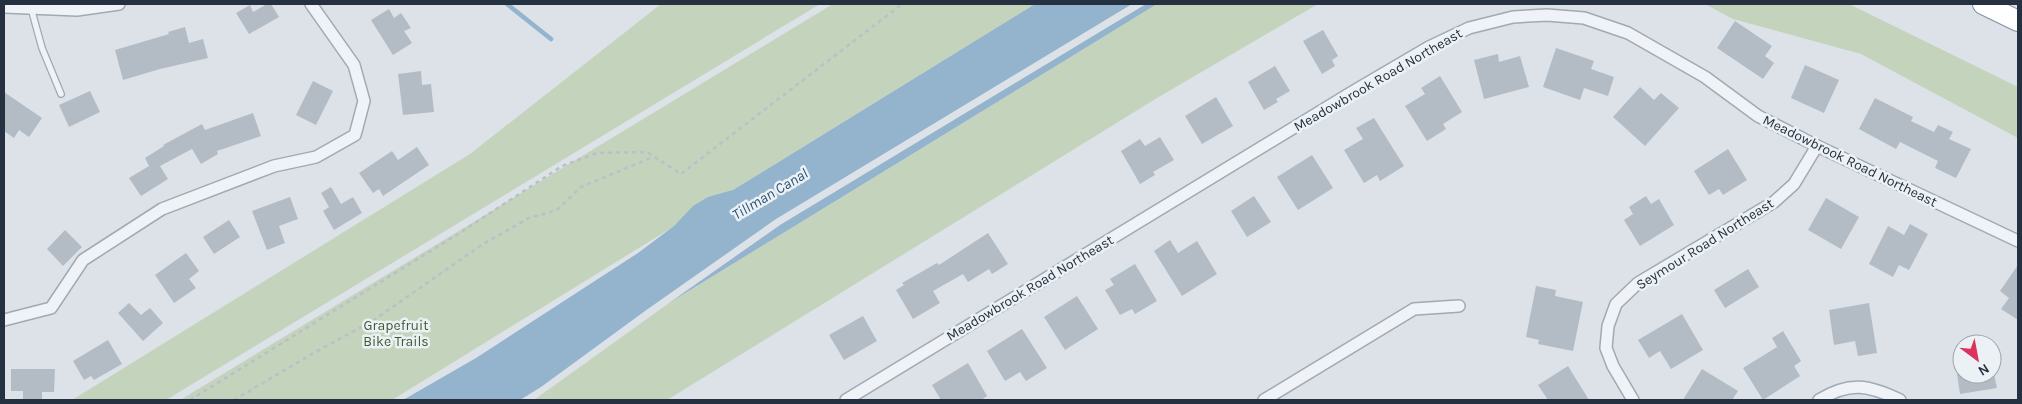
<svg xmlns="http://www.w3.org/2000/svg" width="2022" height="404" viewBox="0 0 2022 404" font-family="Karla,sans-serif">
<rect width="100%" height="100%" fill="#dce2e8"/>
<g fill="#c4d3bc">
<polygon points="661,4 820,4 166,400 72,400 470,154"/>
<polygon points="833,4 1035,4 392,400 180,400"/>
<polygon points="1157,4 1318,4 1157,98 667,400 534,400 669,303"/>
<polygon points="1705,4 1849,4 2018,87 2018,138 1861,54 1733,19"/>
</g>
<g fill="#93b4cc">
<polygon points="1035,4 1132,4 776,219 645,311 541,387 520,400 403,400 476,358 638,253 674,226 693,206 708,197 733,190"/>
<polygon points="1146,4 1157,4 669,303 780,225"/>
</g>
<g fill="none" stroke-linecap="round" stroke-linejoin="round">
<polyline stroke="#93b4cc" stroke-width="4.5" points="507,4 551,39"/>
</g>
<g fill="#b3bcc5">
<polygon points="267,4 271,4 279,17 249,34 236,13 250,5 253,12"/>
<polygon points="389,9 394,18 401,13 411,28 404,31 412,43 393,55 371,20"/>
<polygon points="1735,21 1772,46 1765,56 1774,63 1763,79 1717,48"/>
<polygon points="185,27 189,43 203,39 208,58 160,69 123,80 115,50 169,34 168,32"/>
<polygon points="1323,30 1338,56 1332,60 1335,66 1322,74 1303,41"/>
<polygon points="1556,48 1594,61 1591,69 1614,77 1608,96 1584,88 1580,100 1543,87"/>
<polygon points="1498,54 1499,62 1520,56 1529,87 1484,99 1474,60"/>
<polygon points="1805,65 1839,80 1824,113 1791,98"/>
<polygon points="1275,66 1290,91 1276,99 1278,102 1264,110 1248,82"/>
<polygon points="421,71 422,85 431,84 434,112 403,115 398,74"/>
<polygon points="1440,76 1462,112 1443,124 1446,129 1427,141 1405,106 1425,94 1421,88"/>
<polygon points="313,81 333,91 316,125 296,115"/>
<polygon points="1640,87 1654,100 1661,93 1679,108 1645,146 1613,117"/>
<polygon points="90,91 100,112 69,127 59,105"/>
<polygon points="4,92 42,118 29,137 19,130 14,138 4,131"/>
<polygon points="1216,97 1233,126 1202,144 1185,116"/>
<polygon points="1875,98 1913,117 1911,121 1934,132 1938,125 1953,132 1949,139 1971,149 1956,178 1935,168 1938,161 1900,142 1896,149 1859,129"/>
<polygon points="253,113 261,136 217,151 218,154 201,164 192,149 160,166 168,179 141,196 129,178 149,166 145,158 164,146 163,145 202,124 205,130"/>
<polygon points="1374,118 1404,166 1380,181 1377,175 1364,183 1344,150 1363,139 1356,128"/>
<polygon points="1160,137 1174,160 1153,172 1155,175 1140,184 1121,151 1140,139 1145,146"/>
<polygon points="417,147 429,165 383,196 379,189 373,193 359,173 392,151 398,160"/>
<polygon points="1728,149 1747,180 1723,195 1719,189 1709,195 1694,171"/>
<polygon points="1312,155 1333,188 1298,210 1277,177"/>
<polygon points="331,187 341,204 353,197 362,213 334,230 323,211 329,207 321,193"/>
<polygon points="1254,196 1271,222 1247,237 1231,211"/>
<polygon points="1646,196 1651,204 1659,199 1674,225 1640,246 1624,220 1633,214 1629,207"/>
<polygon points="290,197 298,219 279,226 285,243 267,250 252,211"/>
<polygon points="1826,198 1859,217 1841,249 1808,230"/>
<polygon points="229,220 240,237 214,254 203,237"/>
<polygon points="1910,224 1928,234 1909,270 1899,265 1893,277 1869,264 1888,226 1904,235"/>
<polygon points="65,230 82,247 63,266 47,249"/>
<polygon points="988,233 1008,264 992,274 989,269 968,282 963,274 933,291 940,303 913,319 896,290 904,285 902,283 937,263 939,265"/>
<polygon points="1170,240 1178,253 1197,241 1217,274 1182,296 1154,251"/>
<polygon points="186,253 199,271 189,279 196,288 174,303 155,275"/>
<polygon points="1135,264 1157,301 1135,314 1132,309 1120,315 1105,290 1114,285 1110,279"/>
<polygon points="2018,265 2018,320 2001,309 2009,298 2000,291"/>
<polygon points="1748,269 1759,287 1725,308 1714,290"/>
<polygon points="1536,286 1556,290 1555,296 1583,302 1573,351 1538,344 1539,340 1526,337"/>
<polygon points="1077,296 1098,329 1065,350 1044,317"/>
<polygon points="129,303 141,315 150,308 163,323 143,341 118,313"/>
<polygon points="1869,303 1877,353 1858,356 1855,341 1834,345 1829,310"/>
<polygon points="1682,314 1703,350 1671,369 1660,351 1649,358 1638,340"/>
<polygon points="863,316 877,341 844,360 829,335"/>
<polygon points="1022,329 1047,368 1026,381 1020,372 1005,381 987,351"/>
<polygon points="1783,331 1801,361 1794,366 1800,376 1763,400 1743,368 1777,347 1772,338"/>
<polygon points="108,340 122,364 94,380 91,376 84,380 73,361"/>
<polygon points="968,363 987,396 981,400 941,400 932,385"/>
<polygon points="1568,366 1589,400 1548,400 1538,385"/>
<polygon points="11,369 55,369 54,392 42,392 42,399 23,399 23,391 11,391"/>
<polygon points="1702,369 1738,391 1732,400 1683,400"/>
<polygon points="1957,374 1994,374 1997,388 1960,394"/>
</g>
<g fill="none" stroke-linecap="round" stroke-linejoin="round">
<g stroke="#a1a9b2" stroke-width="8">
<polyline id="service" points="31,8 42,48 61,94"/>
</g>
<g stroke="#a1a9b2" stroke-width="14">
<g id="minor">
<polyline points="4,7 77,10 119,4"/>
<polyline points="4,320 51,308 83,260 162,209 274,166 316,157 355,135 364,101 354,65 311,4"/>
<polyline points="846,400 1354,91 1429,47 1469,28 1513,17 1547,15 1584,18 1628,33 1705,77 1758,116 1817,146 2018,241"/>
<polyline points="1264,400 1414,309 1459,306"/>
<polyline points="1633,400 1613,366 1606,348 1608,326 1616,304 1638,283 1774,202 1794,184 1817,146"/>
<path d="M1819 400C1850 381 1869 385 1900 400"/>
</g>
</g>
<g stroke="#8291a0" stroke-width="22">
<polyline id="motorway" points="1983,4 2018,21"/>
</g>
<g stroke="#bac0c7" stroke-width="2.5" stroke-dasharray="4 4" stroke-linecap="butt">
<polyline points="190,400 458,234 562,166 597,153 647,152 681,174 902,4"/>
<polyline points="234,400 312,354 374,320 483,244 529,218 557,210 581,187 653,157"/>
</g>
<use href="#service" stroke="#eff2f6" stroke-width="5.5"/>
<use href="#minor" stroke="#eff2f6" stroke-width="11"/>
<use href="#motorway" stroke="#fff" stroke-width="20"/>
</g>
<g text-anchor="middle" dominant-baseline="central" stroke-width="5" stroke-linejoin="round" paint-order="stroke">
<g font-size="14" fill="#253140" stroke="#ecf1f5">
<text transform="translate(1378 80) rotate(-30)">Meadowbrook Road Northeast</text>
<text transform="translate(1850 161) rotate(26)">Meadowbrook Road Northeast</text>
<text transform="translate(1705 244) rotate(-32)">Seymour Road Northeast</text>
<text transform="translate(1030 288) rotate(-31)">Meadowbrook Road Northeast</text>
</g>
<g font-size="14" fill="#3d5d31" stroke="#ecf1f5">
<text x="396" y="325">Grapefruit<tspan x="396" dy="16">Bike Trails</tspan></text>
</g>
<g font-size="15" font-style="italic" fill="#2b5477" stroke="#ecf1f5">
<text transform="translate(770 194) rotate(-31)">Tillman Canal</text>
</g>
</g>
<rect width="2022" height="404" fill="none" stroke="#253140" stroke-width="10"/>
<g transform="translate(1977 359) rotate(148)"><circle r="24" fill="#ecf1f5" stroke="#9ca4ad"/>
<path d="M0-4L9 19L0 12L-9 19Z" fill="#da345d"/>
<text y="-8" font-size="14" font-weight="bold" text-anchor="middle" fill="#253140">N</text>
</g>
</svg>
